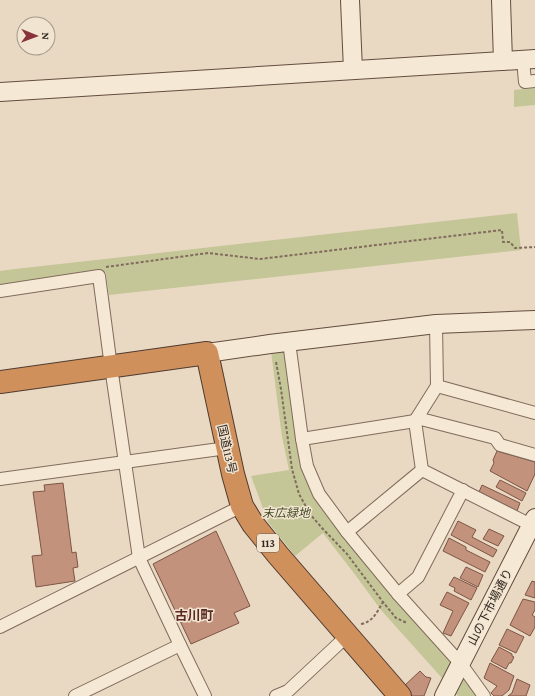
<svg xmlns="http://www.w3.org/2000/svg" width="535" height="696" viewBox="0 0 535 696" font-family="'Crimson Pro','Noto Sans JP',serif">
<rect width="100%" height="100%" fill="#e9d9c3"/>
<g fill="#c5c698">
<polygon points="535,88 535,105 514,107 514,90"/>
<polygon points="517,213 521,250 109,295 106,273 0,289 0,271 15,269"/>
<polygon points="289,342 302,439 319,494 484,696 458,696 381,610 356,576 323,533 295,556 268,522 251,476 289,470 282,437 270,344"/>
</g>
<g fill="#c3927d" stroke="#7e5544">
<polygon points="497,451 535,462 535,474 527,491 490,471 494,463 493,460"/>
<polygon points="500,480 526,493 522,501 496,487"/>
<polygon points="63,483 72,553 76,552 78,567 73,568 75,581 36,587 32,556 42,555 33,492 45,491 44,485"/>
<polygon points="482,485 520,503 517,511 479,492"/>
<polygon points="458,521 476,530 472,537 497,550 493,557 451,535"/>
<polygon points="489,529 504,536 498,546 483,539"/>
<polygon points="216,531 250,606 234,613 239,623 191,644 153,564"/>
<polygon points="449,538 466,547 466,550 490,562 485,572 443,551"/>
<polygon points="466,567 483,575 478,587 460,578"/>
<polygon points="454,577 477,588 471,600 454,591 455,588 449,585"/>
<polygon points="532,581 535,582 535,598 525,595"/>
<polygon points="447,592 469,603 451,636 443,633 453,611 440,605"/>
<polygon points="523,599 535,602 535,610 532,615 535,617 535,627 530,636 510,625"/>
<polygon points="507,629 524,637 516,653 499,645"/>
<polygon points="499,647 512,654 512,656 514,657 511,663 509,663 506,669 491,661"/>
<polygon points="490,663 514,676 509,690 502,696 494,696 491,693 497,686 484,678"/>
<polygon points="420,671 426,677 431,678 424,696 410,696 403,687"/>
<polygon points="517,679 530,685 526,696 508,696 512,693"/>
</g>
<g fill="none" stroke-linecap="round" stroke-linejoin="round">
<g stroke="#816b5c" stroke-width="14">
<g id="street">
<polyline points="523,60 525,82 535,81"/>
<polyline points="0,291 99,276 111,367 139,558 180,645 205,696"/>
<polyline points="436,324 437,386 415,421 422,470 535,527"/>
<polyline points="289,342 302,439 307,466 319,494 347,532 398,594 461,664 484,696"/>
<polyline points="437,386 535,413"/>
<polyline points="417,418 495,438 500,445 535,455"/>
<polyline points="302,439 415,421"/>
<polyline points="0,479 227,448"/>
<polyline points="347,532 422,470"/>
<polyline points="398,594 418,577 463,490"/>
<polyline points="0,627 242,506"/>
<polyline points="75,696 180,645"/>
<polyline points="276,696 288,691 348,635"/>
</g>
</g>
<g stroke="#634d3f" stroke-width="20">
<g id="secondary">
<polyline points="350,0 353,70"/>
<polyline points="501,0 503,61"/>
<polyline points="0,92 535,59"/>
<polyline points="207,353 270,344 436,324 535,320"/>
<polyline points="444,696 535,518"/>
</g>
</g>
<g stroke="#4f3b30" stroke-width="24">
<polyline id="highway" points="0,382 207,353 233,474 242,506 253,524 278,555 400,696"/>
</g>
<g stroke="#816b5c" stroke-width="2" stroke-dasharray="3 2" stroke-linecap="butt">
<polyline points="106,267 208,253 260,259 502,230 503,242 510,242 515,248 535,247"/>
<polyline points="276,362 281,389 292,469 299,494 310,514 322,528 347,554 383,602 396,618 407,623"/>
<path d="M361 624C373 622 377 612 383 602"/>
</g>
<use href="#street" stroke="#f5e8d5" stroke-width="12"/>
<use href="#secondary" stroke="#f5e8d5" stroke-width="18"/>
<use href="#highway" stroke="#d0905c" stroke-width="22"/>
</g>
<g text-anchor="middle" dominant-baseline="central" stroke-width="3" stroke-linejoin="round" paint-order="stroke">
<rect fill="#f1e5d2" stroke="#6b5f54" stroke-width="1" x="257" y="534" width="22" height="18" rx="3"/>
<g font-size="11" font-weight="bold" fill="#32261e">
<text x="268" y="543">113</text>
</g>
<g font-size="12" fill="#32261e" stroke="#f1e5d2">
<text transform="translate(227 449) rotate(77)">国道113号</text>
<text transform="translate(490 607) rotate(-63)">山の下市場通り</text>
</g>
<g font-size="12" font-style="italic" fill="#474d27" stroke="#f1e5d2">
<text x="286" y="513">末広緑地</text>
</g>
<g font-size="13" font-weight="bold" fill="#5b2822" stroke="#f1e5d2">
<text x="194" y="615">古川町</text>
</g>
</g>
<g transform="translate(36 36) rotate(91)"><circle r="19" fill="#f1e5d2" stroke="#a5998a"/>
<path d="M0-3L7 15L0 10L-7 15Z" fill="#8a323c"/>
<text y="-6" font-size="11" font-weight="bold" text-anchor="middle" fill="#32261e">N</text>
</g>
</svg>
